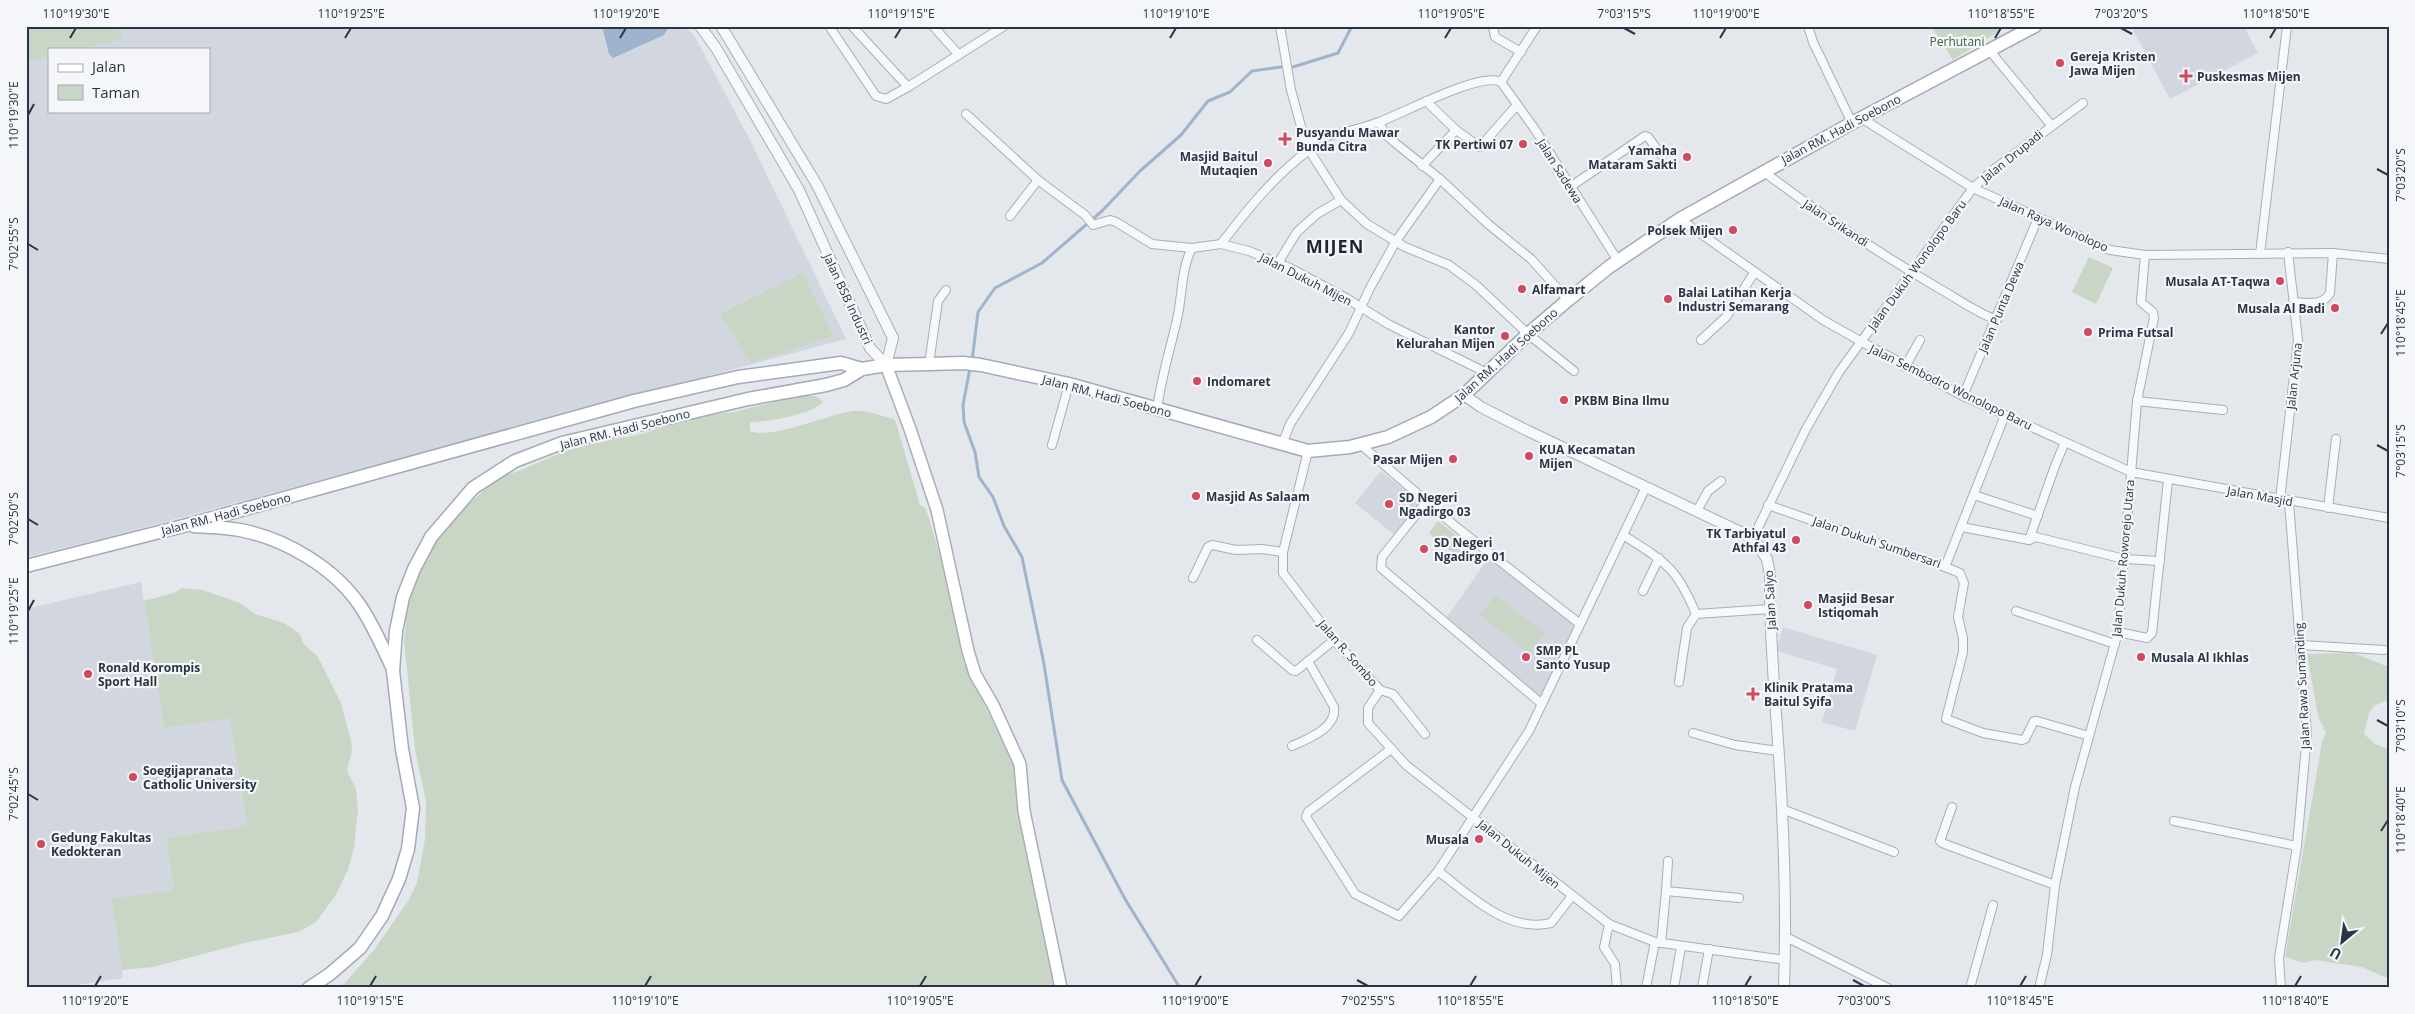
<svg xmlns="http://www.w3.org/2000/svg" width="2415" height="1014" viewBox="0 0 2415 1014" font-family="'Open Sans',sans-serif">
<rect width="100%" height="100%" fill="#e4e7ec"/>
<g fill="#d2d6de" fill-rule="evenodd">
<path d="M26 26H685L695 37 750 140 846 339 101 539 26 557ZM49 49H209V111H49Z"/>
<polygon points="2131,26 2244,26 2258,53 2170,99"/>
<polygon points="1381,471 1423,504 1397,537 1355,503"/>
<polygon points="1490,556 1578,625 1546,690 1540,697 1444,621"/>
<polygon points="141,582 164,728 230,719 247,826 166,838 174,890 111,900 123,978 57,988 26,988 26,609"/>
<polygon points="1783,627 1877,655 1855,731 1822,722 1837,669 1776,651"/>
</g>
<g fill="#c9d6c5">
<polygon points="26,26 119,26 122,39 80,49 49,49 49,56 26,62"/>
<polygon points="1931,26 2007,26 1953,60"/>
<polygon points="2089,257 2113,268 2096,304 2072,292"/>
<polygon points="803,273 833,336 751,363 720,314"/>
<path d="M797 396H816L823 402C811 415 767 422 750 422V431C771 440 829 414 852 411 866 409 880 416 894 419L896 423 920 505 926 509 944 569 963 661 1014 766 1021 826 1055 988H332L344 984 374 950 408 901 417 883 425 839 426 802 415 749 404 640 409 596 418 568 450 522 498 477 519 471 567 450 587 444 638 435 699 416 734 412Z"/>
<polygon points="1438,521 1470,546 1461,559 1429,533"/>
<polygon points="182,588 202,590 240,603 255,614 284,623 300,634 303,643 318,657 341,703 351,741 352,751 347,770 356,789 358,810 354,848 348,869 336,895 316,922 298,932 249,942 153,967 122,970 111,899 174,890 166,838 247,826 230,719 164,728 144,601 174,593"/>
<polygon points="1495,595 1545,633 1529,653 1480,615"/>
<polygon points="2353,653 2389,667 2388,700 2374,706 2369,713 2364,734 2375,744 2389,749 2389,979 2362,967 2314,960 2304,963 2285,957 2322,742 2326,733 2318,716 2307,654"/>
</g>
<polygon fill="#9fb4cc" points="602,26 666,26 667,30 664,35 613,58 609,54"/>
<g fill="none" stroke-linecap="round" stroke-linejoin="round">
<g stroke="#9fb4cc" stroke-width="3">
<polyline points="1293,67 1338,53 1352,26"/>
<polyline points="972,361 978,312 995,288 1042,263 1102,211 1140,171 1181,135 1208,101 1230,92 1252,71 1281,67"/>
<polyline points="970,368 963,405 964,422 975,452 979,477 993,497 1004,526 1022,557 1044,664 1062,780 1125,899 1180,988"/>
</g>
<g stroke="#a9aeb7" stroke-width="10">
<g id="minor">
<polyline points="829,26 876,96 886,99 908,87"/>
<polyline points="852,26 908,87 1004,26"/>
<polyline points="933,26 959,55"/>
<polyline points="1280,26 1291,90 1305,141 1309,150 1341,200 1367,224 1405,247 1449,265 1476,285 1528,334 1574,371"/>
<polyline points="1493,26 1495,37 1521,52"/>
<polyline points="1808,26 1813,42 1852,123"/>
<polyline points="1990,51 2051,125"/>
<polyline points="1501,82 1534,128 1618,261"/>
<polyline points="1501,82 1537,26"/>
<polyline points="1426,101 1456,130"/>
<polyline points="966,114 1038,180 1085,215 1093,225 1110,220 1116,222 1152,244 1192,248 1221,244 1249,251 1290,268 1346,298 1388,324 1487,373"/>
<polyline points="1861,118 1973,188 2110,250 2145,255 2333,253 2389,259"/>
<polyline points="1379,122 1385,134 1394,142 1440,179 1488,224 1531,259 1568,300"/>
<path d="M1305 141C1329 135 1356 131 1379 122 1402 114 1481 71 1501 82"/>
<polyline points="1422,166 1456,130 1480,147 1517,105"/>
<path d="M1763 171C1819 214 1879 253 1940 289 1958 299 1977 313 1997 320"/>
<polyline points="1570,187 1645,136 1648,137 1662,156"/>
<polyline points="1010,216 1038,180"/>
<polyline points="1680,219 1823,320 1862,342 1963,396 2131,472 2389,518"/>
<path d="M1221 244C1247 210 1274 176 1309 150"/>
<polyline points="2260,254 2287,26"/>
<polyline points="1278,263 1297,232 1317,214 1341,200"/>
<path d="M2295 302C2308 303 2323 306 2330 293L2333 253"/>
<polyline points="1701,340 1726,317 1754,273"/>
<polyline points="929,364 938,301 946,290"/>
<polyline points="1905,367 1920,340"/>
<polyline points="1963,396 2038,218"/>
<polyline points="2137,401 2223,410"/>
<path d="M1157 410C1161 377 1171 347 1178 315 1182 294 1182 266 1192 248"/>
<polyline points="1360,444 1455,526 1580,624"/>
<polyline points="1052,445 1069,384"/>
<polyline points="1282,445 1290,424 1349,333 1370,288 1396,241 1440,179"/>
<polyline points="1308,451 1283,552 1283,573 1334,640 1380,690 1368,708 1368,723 1406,765 1609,924 1655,942 1785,960"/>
<polyline points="1974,495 2038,516"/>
<polyline points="2280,500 2298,340 2288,252"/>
<polyline points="1426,502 1382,557 1381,568 1542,704"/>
<polyline points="1768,505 1945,567 2005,415"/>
<polyline points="2328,508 2336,439"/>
<polyline points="1697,511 1708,491 1721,481"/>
<polyline points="1962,527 2029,540 2036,537 2124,559 2160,561"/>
<path d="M1623 535C1665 562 1676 566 1696 614"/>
<polyline points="1753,538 1806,429 1839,372 1973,188 1993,170 2083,103"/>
<polyline points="2029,540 2055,466 2065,442"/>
<polyline points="1945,567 1960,573 1964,583 1958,617 1963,638 1963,652 1946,719 1983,733 2022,740 2025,739 2034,721 2037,721 2089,736"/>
<polyline points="1193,578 1208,547 1212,545 1236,550 1262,549 1283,552"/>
<polyline points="1643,591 1659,558"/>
<polyline points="2016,611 2115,644"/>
<polyline points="2118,632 2147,638 2152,633 2168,480"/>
<polyline points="1257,640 1292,670 1296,671 1334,640"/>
<polyline points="2301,645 2384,650"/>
<polyline points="1679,682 1687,628 1696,614 1770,609"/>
<polyline points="1380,690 1393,694 1425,734"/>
<polyline points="1693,733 1735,745 1778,751"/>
<path d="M1292 746C1308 739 1337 728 1334 707L1308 661"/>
<polyline points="1391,749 1308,812 1306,817 1355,894 1399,916 1438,871 1529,731 1646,487"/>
<polyline points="1952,807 1940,841 1942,843 2055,885"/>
<polyline points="1782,809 1894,852"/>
<polyline points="2174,821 2297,846"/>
<path d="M1438 871C1471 896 1507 933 1551 923L1572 896"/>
<polyline points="1666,891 1668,861"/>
<polyline points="1609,924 1604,947 1615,964 1617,988"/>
<polyline points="1786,937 1888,988"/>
<polyline points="1661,943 1666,891 1739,898"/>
<polyline points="1646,988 1655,942"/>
<polyline points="1674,988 1681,947"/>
<polyline points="1702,988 1709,949"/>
<polyline points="1970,988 1993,905"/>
<polyline points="2039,988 2047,955 2055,885 2075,787 2118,632 2137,401 2154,318 2153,312 2141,302 2145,255"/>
<polyline points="2281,988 2279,958 2297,846 2307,734 2289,502"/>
</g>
</g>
<g stroke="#a9aeb7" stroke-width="12">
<g id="tertiary">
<polyline points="700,26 716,48 799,190 870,348 886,365"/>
<polyline points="721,26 817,185 893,338 886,365"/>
<path d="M1464 395 1481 407 1526 430 1753 538 1767 559 1770 575C1769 654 1779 732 1782 810 1785 869 1786 929 1784 988"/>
</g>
</g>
<g stroke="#a9aeb7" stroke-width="14">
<polyline id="secondary" points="886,365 910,429 937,510 968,651 975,674 993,705 1020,764 1024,811 1061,988"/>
</g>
<g stroke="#a3abb8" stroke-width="15">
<g id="primary">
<path d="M194 526C209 527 225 527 240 530 286 539 335 568 361 607 374 627 383 648 393 669"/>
<polyline points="26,566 187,525 634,401 738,377 841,363 862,369"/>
<polyline points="309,988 330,974 360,948 382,916 399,879 408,849 413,808 402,749 393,671 396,631 403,597 414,569 431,537 473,488 515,461 562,443 748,399 826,385 844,380 862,369 886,365 929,364 963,363 981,365 1069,384 1308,451 1350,447 1388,437 1431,417 1464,395 1528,334 1568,300 1609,267 1680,219 1852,123 2035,26"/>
</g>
</g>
<use href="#minor" stroke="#f7f8fa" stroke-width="8"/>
<use href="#tertiary" stroke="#f7f8fa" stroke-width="10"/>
<use href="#secondary" stroke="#fff" stroke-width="11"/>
<use href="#primary" stroke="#fff" stroke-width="12"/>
</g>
<path fill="none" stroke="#2b3445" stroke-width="2" d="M1624 28 1635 34M2121 28 2132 34M70 38 76 28M345 38 351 28M620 38 626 28M895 38 901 28M1170 38 1176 28M1445 38 1451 28M1720 38 1726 28M1995 38 2001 28M2270 38 2276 28M28 115 34 104M2377 169 2388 175M28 244 38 250M2381 334 2388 323M2377 445 2388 451M28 519 38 525M28 611 34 600M2377 720 2388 726M28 794 38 800M2381 831 2388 820M1357 980 1368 986M1853 980 1864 986M95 986 101 976M370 986 376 976M645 986 651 976M920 986 926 976M1195 986 1201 976M1470 986 1476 976M1745 986 1751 976M2020 986 2026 976M2295 986 2301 976"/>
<g fill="#d1495b" stroke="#f4f6f9" stroke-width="2">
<circle cx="2060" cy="63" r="5"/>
<path d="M2183.5 68.5h5v5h5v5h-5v5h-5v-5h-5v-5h5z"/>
<path d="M1282.5 131.5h5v5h5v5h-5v5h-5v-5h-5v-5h5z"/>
<circle cx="1523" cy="144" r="5"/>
<circle cx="1687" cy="157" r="5"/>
<circle cx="1268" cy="163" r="5"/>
<circle cx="1733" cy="230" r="5"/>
<circle cx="2280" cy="281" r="5"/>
<circle cx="1522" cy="289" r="5"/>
<circle cx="1668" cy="299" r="5"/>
<circle cx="2335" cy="308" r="5"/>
<circle cx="2088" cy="332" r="5"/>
<circle cx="1505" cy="336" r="5"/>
<circle cx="1197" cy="381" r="5"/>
<circle cx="1564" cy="400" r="5"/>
<circle cx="1529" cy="456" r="5"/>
<circle cx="1453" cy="459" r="5"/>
<circle cx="1196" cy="496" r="5"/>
<circle cx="1389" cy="504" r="5"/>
<circle cx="1796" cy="540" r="5"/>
<circle cx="1424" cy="549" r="5"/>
<circle cx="1808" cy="605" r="5"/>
<circle cx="1526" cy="657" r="5"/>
<circle cx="2141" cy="657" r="5"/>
<circle cx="88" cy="674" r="5"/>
<path d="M1750.5 686.5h5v5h5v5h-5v5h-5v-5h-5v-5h5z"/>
<circle cx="133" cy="777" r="5"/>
<circle cx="1479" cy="839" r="5"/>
<circle cx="41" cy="844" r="5"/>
</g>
<g text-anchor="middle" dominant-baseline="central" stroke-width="4.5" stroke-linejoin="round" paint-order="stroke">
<g font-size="12" fill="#3f6138" stroke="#f4f6f9">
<text x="1957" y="41">Perhutani</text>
</g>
<g font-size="12" font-weight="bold" fill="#2b3445" stroke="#f4f6f9" text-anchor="start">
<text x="2070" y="56">Gereja Kristen<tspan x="2070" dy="14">Jawa Mijen</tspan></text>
<text x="2197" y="76">Puskesmas Mijen</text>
<text x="1296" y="132">Pusyandu Mawar<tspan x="1296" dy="14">Bunda Citra</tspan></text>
<text x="1513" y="144" text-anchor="end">TK Pertiwi 07</text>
<text x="1677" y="150" text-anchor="end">Yamaha<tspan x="1677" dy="14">Mataram Sakti</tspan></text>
<text x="1258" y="156" text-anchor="end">Masjid Baitul<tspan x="1258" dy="14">Mutaqien</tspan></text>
<text x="1723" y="230" text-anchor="end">Polsek Mijen</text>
<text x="2270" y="281" text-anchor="end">Musala AT-Taqwa</text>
<text x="1532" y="289">Alfamart</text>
<text x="1678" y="292">Balai Latihan Kerja<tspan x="1678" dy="14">Industri Semarang</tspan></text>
<text x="2325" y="308" text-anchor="end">Musala Al Badi</text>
<text x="1495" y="329" text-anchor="end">Kantor<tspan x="1495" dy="14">Kelurahan Mijen</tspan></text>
<text x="2098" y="332">Prima Futsal</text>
<text x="1207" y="381">Indomaret</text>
<text x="1574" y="400">PKBM Bina Ilmu</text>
<text x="1539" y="449">KUA Kecamatan<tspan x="1539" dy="14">Mijen</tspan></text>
<text x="1443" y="459" text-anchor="end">Pasar Mijen</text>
<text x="1206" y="496">Masjid As Salaam</text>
<text x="1399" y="497">SD Negeri<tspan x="1399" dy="14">Ngadirgo 03</tspan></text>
<text x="1786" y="533" text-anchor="end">TK Tarbiyatul<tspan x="1786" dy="14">Athfal 43</tspan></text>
<text x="1434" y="542">SD Negeri<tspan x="1434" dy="14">Ngadirgo 01</tspan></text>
<text x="1818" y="598">Masjid Besar<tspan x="1818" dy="14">Istiqomah</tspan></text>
<text x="1536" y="650">SMP PL<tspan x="1536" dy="14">Santo Yusup</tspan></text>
<text x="2151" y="657">Musala Al Ikhlas</text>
<text x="98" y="667">Ronald Korompis<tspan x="98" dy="14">Sport Hall</tspan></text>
<text x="1764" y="687">Klinik Pratama<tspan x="1764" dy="14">Baitul Syifa</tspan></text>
<text x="143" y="770">Soegijapranata<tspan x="143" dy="14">Catholic University</tspan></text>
<text x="51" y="837">Gedung Fakultas<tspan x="51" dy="14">Kedokteran</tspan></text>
<text x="1469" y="839" text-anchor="end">Musala</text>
</g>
<g font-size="12" fill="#2b3445" stroke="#f4f6f9">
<text transform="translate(1841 129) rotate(-28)">Jalan RM. Hadi Soebono</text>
<text transform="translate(2012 156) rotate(-39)">Jalan Drupadi</text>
<text transform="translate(1560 171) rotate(58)">Jalan Sadewa</text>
<text transform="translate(1836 223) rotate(33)">Jalan Srikandi</text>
<text transform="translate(2054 224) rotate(24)">Jalan Raya Wonolopo</text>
<text transform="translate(1917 265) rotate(-54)">Jalan Dukuh Wonolopo Baru</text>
<text transform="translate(1306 279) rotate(27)">Jalan Dukuh Mijen</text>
<text transform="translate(848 299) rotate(65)">Jalan BSB Industri</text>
<text transform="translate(2001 307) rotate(-67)">Jalan Punta Dewa</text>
<text transform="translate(1506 355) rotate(-42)">Jalan RM. Hadi Soebono</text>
<text transform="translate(2294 376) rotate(-84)">Jalan Arjuna</text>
<text transform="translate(1951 387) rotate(26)">Jalan Sembodro Wonolopo Baru</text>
<text transform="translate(1107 396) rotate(15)">Jalan RM. Hadi Soebono</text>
<text transform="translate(625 429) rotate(-14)">Jalan RM. Hadi Soebono</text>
<text transform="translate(2260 496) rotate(10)">Jalan Masjid</text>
<text transform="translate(226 514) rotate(-15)">Jalan RM. Hadi Soebono</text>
<text transform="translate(1877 542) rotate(19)">Jalan Dukuh Sumbersari</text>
<text transform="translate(2123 558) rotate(-85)">Jalan Dukuh Roworejo Utara</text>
<text transform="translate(1770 600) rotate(-93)">Jalan Salyo</text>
<text transform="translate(1348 653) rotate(49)">Jalan R. Sombo</text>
<text transform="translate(2302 686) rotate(-93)">Jalan Rawa Sumanding</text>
<text transform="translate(1519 854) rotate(39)">Jalan Dukuh Mijen</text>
</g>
<g font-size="18" font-weight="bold" letter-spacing="1" fill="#1d2536" stroke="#f4f6f9">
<text x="1335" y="246">MIJEN</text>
</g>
</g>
<rect width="2415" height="1014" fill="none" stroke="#f4f6f9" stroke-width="55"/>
<rect x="48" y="48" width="162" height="65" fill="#f4f6f9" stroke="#a4a8b1"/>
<rect x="58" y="64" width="25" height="8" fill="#ffffff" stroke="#a4a8b1"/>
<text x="92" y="72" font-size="15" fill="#2b3445">Jalan</text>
<rect x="58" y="85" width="25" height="15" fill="#c9d6c5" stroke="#a4a8b1"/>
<text x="92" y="98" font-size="15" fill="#2b3445">Taman</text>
<g transform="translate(2342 942) rotate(209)" stroke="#f4f6f9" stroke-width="4" paint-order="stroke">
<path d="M0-4L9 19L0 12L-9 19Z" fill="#2b3445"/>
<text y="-8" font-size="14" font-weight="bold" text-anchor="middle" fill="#2b3445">U</text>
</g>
<rect x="28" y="28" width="2360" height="958" fill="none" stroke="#2b3445" stroke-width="2"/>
<g font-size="12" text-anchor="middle" fill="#2b3445">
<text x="76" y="18">110°19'30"E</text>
<text x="351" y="18">110°19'25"E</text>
<text x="626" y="18">110°19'20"E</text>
<text x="901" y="18">110°19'15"E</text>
<text x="1176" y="18">110°19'10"E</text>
<text x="1451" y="18">110°19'05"E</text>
<text x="1624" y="18">7°03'15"S</text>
<text x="1726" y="18">110°19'00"E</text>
<text x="2001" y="18">110°18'55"E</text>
<text x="2121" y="18">7°03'20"S</text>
<text x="2276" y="18">110°18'50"E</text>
<text transform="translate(14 115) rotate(-90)" y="4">110°19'30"E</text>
<text transform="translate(2401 175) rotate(-90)" y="4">7°03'20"S</text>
<text transform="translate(14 244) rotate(-90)" y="4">7°02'55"S</text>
<text transform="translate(2401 323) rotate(-90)" y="4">110°18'45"E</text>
<text transform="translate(2401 451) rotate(-90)" y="4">7°03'15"S</text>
<text transform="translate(14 519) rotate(-90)" y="4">7°02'50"S</text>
<text transform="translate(14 611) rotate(-90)" y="4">110°19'25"E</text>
<text transform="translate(2401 726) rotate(-90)" y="4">7°03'10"S</text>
<text transform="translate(14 794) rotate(-90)" y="4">7°02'45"S</text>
<text transform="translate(2401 820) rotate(-90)" y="4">110°18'40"E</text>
<text x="95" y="1005">110°19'20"E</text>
<text x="370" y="1005">110°19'15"E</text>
<text x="645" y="1005">110°19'10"E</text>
<text x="920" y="1005">110°19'05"E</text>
<text x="1195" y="1005">110°19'00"E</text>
<text x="1368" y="1005">7°02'55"S</text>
<text x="1470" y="1005">110°18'55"E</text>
<text x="1745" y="1005">110°18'50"E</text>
<text x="1864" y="1005">7°03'00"S</text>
<text x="2020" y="1005">110°18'45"E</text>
<text x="2295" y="1005">110°18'40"E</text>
</g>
</svg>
